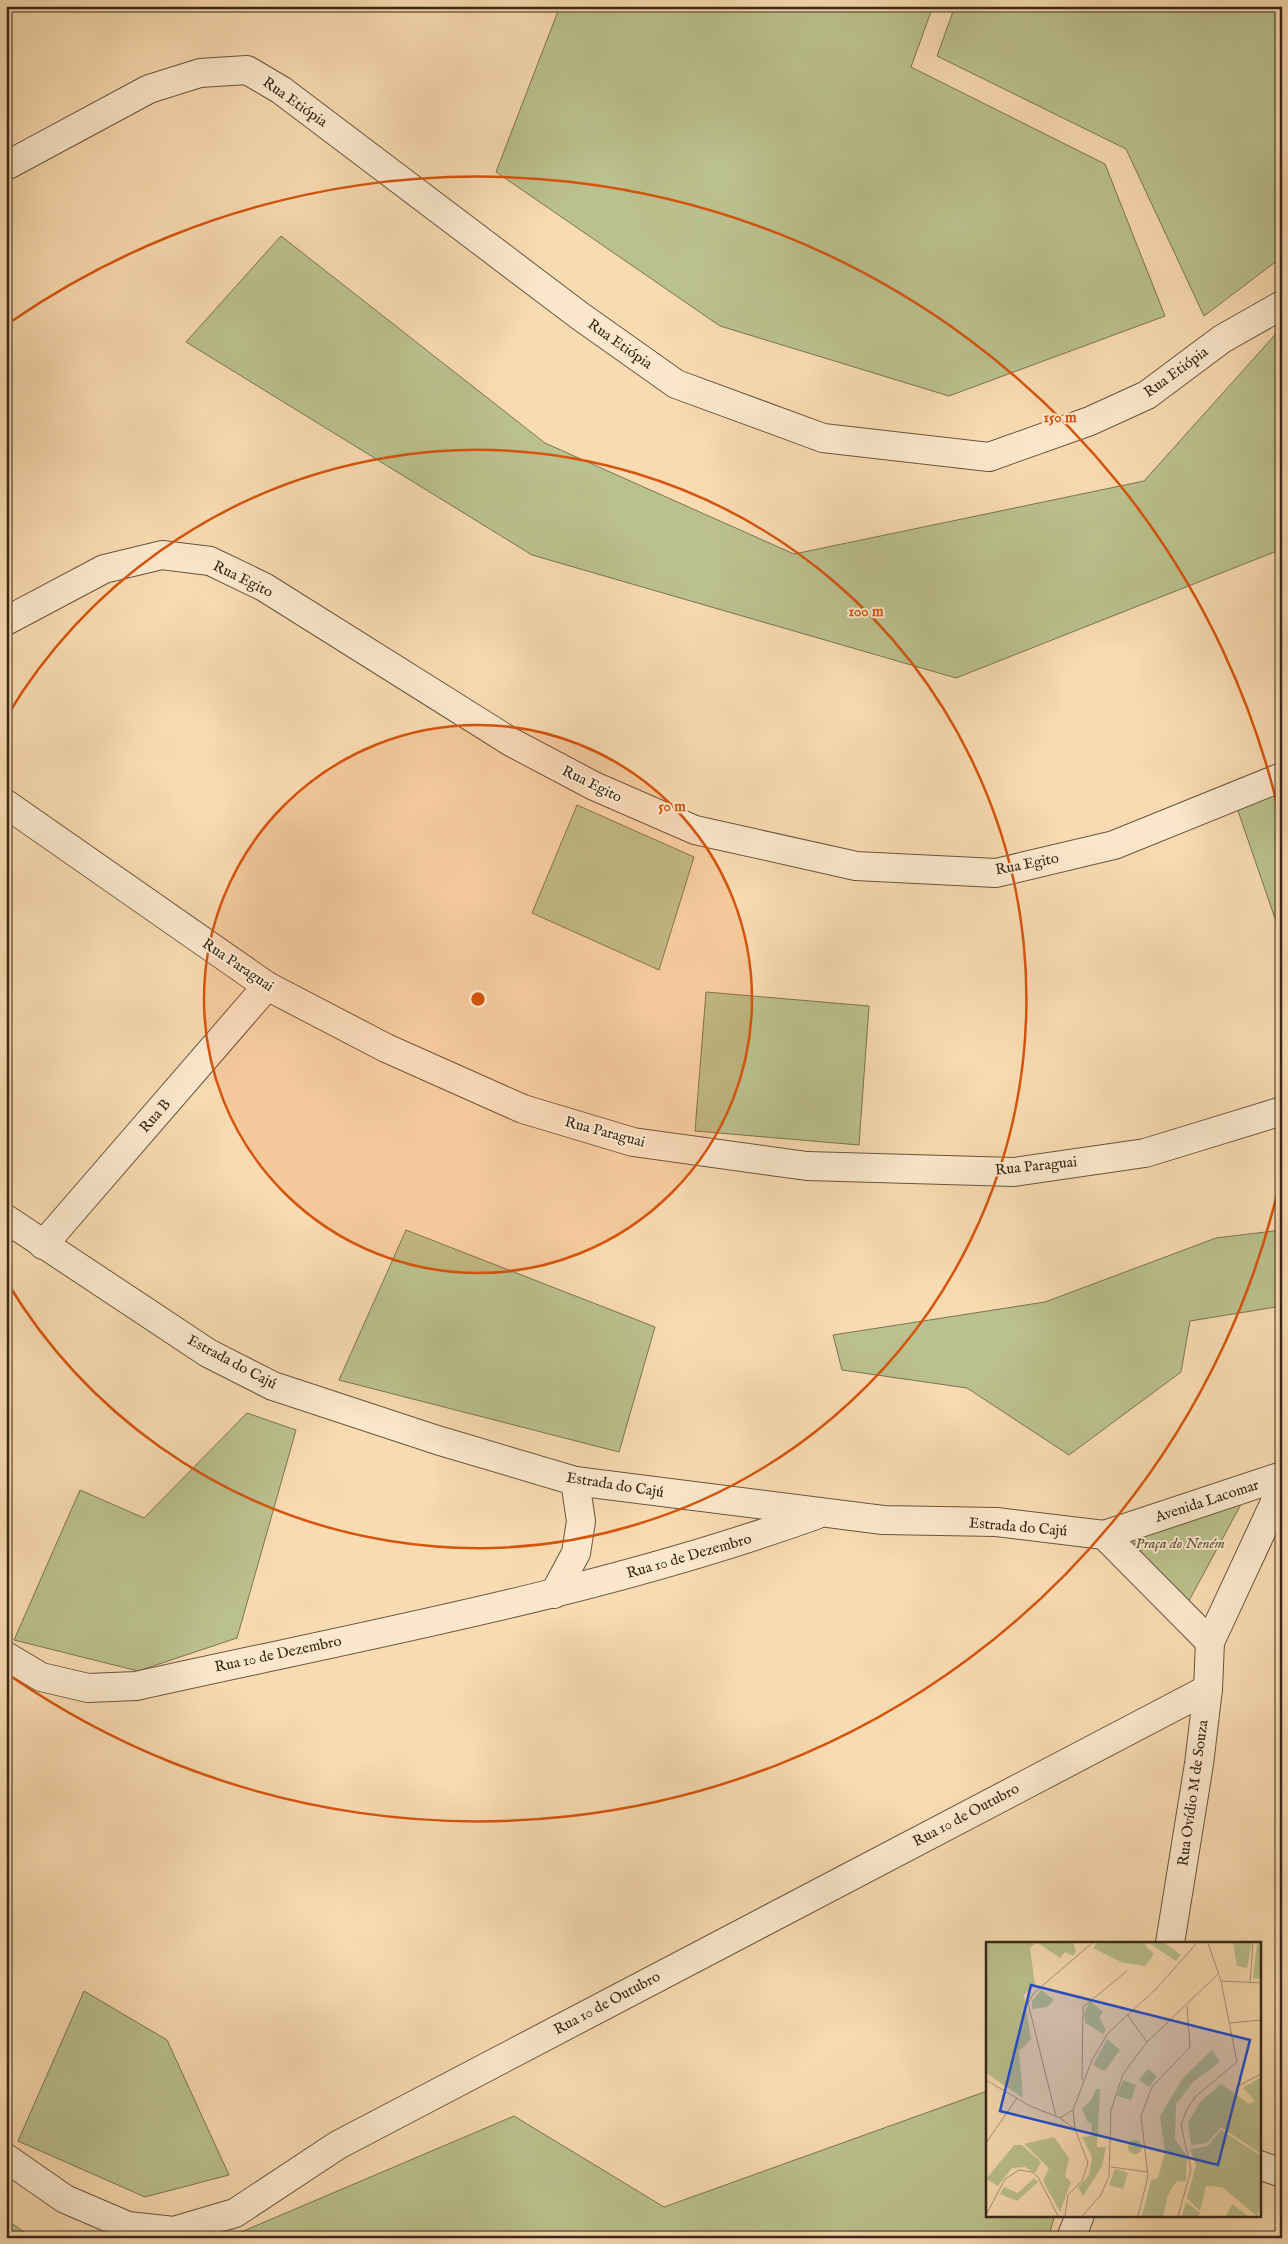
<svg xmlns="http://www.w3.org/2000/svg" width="1288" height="2244" viewBox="0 0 1288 2244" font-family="'IM FELL English',serif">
<rect width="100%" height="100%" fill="#f9dbb1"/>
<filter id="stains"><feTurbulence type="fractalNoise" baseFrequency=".004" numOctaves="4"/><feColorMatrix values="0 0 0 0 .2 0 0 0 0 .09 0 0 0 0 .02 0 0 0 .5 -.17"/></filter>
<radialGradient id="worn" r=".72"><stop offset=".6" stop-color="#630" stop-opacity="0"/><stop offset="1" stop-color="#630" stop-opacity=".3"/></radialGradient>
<g fill="#bbc18e" stroke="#7a7454">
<polygon points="560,6 933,6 911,67 1105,164 1165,316 949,396 720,326 496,172"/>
<polygon points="955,6 1282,6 1282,257 1204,316 1126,149 937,56"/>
<polygon points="281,236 545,443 794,554 1144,481 1282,327 1282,549 956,678 532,555 186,342"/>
<polygon points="1282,793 1282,933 1280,933 1237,808"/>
<polygon points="577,805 694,857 659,970 532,913"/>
<polygon points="706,992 869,1006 859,1145 695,1131"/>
<polygon points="406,1230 655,1327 619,1452 339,1380"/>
<polygon points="1282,1230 1282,1306 1190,1321 1181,1372 1069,1455 967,1388 842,1370 833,1335 1045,1302 1216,1238"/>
<polygon points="247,1413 296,1430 237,1638 138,1671 14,1640 80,1490 144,1518"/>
<polygon points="1246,1495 1184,1610 1116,1518"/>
<polygon points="84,1991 167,2040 229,2175 145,2197 18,2141"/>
<polygon points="987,2091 987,2215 1055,2215 1048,2238 227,2238 514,2116 664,2207"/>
<polygon points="6,2219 32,2238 6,2238"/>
</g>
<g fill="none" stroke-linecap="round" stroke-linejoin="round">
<g stroke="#69543f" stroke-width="30">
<g id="street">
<polyline points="6,166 149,89 200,73 247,70 281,90 580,316 676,384 823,438 989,457 1090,421 1147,395 1222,339 1282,305"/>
<polyline points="6,621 104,569 162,555 210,561 264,587 511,742 594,786 695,830 856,866 996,873 1114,845 1282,777"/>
<polyline points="6,804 267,986 386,1048 523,1109 633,1142 807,1166 1014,1172 1145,1153 1282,1111"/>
<polyline points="6,1219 208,1353 273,1386 437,1440 575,1481 883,1520 996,1522 1104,1535 1210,1642"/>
<polyline points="43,1245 267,986"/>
<polyline points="1104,1535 1282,1476"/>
<polyline points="554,1594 576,1553 581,1521 575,1481"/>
<path d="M6 1656 41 1677 88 1688 136 1686C364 1635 596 1594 816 1515"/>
<polyline points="1170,1943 1199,1764 1208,1689 1210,1642 1282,1487"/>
<polyline points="6,2158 65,2199 128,2226 174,2231 235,2213 338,2145 1208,1689"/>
<polyline points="1259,2165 1282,2173"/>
<polyline points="1071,2238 1080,2215"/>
</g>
</g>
<use href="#street" stroke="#fbe8cc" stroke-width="28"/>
</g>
<circle cx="478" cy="999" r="274" fill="#d6540d" fill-opacity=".12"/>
<g fill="none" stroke="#d6540d" stroke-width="2.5">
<circle cx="478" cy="999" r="274"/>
<path d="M7 716A549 549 0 1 1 7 1282"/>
<path d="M1281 1177A823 823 0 0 1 12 1677M12 321A823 823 0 0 1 1281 821"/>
</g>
<g text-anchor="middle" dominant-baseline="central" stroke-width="4" stroke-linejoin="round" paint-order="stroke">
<g font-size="15" fill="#392719" stroke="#fbe8cc">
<text transform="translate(295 102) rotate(35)">Rua Etiópia</text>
<text transform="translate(620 344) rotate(35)">Rua Etiópia</text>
<text transform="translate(1176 372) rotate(-36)">Rua Etiópia</text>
<text transform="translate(243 579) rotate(26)">Rua Egito</text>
<text transform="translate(592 784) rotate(26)">Rua Egito</text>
<text transform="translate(1027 864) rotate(-11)">Rua Egito</text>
<text transform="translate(238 965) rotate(34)">Rua Paraguai</text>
<text transform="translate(155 1116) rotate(-49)">Rua B</text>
<text transform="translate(605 1132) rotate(15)">Rua Paraguai</text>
<text transform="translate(1036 1166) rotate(-6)">Rua Paraguai</text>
<text transform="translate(232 1362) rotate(28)">Estrada do Cajú</text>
<text transform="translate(615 1485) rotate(9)">Estrada do Cajú</text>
<text transform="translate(1207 1501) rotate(-18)">Avenida Lacomar</text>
<text transform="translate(1018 1527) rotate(5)">Estrada do Cajú</text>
<text transform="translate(689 1556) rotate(-16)">Rua 10 de Dezembro</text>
<text transform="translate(278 1654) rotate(-12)">Rua 10 de Dezembro</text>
<text transform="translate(1193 1793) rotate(-82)">Rua Ovídio M de Souza</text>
<text transform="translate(966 1815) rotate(-28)">Rua 10 de Outubro</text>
<text transform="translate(607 2003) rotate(-28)">Rua 10 de Outubro</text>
</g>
<g font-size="15" font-style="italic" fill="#5a4e36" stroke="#fbe8cc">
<text x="1180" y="1543">Praça do Neném</text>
</g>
</g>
<g transform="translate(986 1942)">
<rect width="275" height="275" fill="#f9dbb1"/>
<path d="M0 1H50L44 6 49 43 38 53 45 97 33 109 37 156 0 131ZM52 1H87L90 8 87 14 79 10 74 16ZM111 1H163L159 3 168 12 159 24 135 20 107 6ZM163 1H179L195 13 190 19ZM247 1H266L261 26 251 24ZM271 1H275V37L267 36ZM55 48 68 58 61 65 46 67V59ZM104 59 117 70 113 75 120 88 117 92 99 81 98 71ZM121 97 134 108 119 129 107 123ZM226 108 234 120 207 140 190 162 189 197 201 214 200 239 190 240 182 253 177 274H156L165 238 172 236 179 210 174 174 197 136ZM162 127 171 134 163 145 153 138ZM275 135V212L235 185 221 201 205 203 202 181 214 160 235 142 263 162 269 159 257 146ZM137 138 150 143 145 158 131 154ZM110 147H114L111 205H120L116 224 97 254 92 245 103 233 106 215 96 195 105 194 106 182 101 179 96 167 105 158ZM235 188 275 214V263L271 274 236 245 220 244 214 269 201 256 210 223 204 207 222 204ZM68 195 83 216 79 234 85 240 74 270 57 239 63 226 38 202ZM142 205a7 7 0 1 1 14 0a7 7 0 1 1-14 0ZM28 203H36L55 220 49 231 39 225 26 226 12 244 0 237ZM129 227 142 231 137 247 123 243ZM48 236 52 240 31 259 14 252 18 245 32 251ZM200 260 214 271 212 274H196ZM246 262 262 274H240Z" fill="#bbc18e"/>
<path fill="none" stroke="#ac9374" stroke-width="1" d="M222 1 235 39 275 41M264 41 267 1M141 72 161 100M244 81 275 78M0 138 44 164 74 176 89 187 102 221 96 239 82 253 79 274M96 138 97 65 141 29M254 143 275 132M87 168 89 187M70 174 42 61 48 51 106 1M74 176 87 168 106 118 122 91 170 47 211 1M0 201 31 156M125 225 162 230M0 273 19 237 33 228 46 230 52 235 72 274M96 274 115 253 123 234 125 168 137 132 161 100 231 33M152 274 162 234 155 174 166 145 204 105 201 64M192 274 205 228 195 183 201 167 210 154 251 120 235 39"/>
<path fill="#1d4ed8" fill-opacity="0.15" stroke="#1d4ed8" stroke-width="2.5" d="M45 43 264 98 232 223 14 169Z"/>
<rect width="275" height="275" fill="none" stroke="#392719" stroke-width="2.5"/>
</g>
<circle cx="478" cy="999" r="8" fill="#d6540d" stroke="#fbe8cc" stroke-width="2.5"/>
<g font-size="15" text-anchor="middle" font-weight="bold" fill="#d6540d" stroke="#fbe8cc" stroke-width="4" stroke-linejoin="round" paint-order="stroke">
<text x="1060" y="422">150 m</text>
<text x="866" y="616">100 m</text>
<text x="672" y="811">50 m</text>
</g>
<rect width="1288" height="2244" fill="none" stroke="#f9dbb1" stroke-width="25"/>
<rect x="8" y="8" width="1273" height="2229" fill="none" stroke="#392719" stroke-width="2.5"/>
<rect x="12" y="12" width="1263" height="2219" fill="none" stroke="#392719"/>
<rect width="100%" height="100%" filter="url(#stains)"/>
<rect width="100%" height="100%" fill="url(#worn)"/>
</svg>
